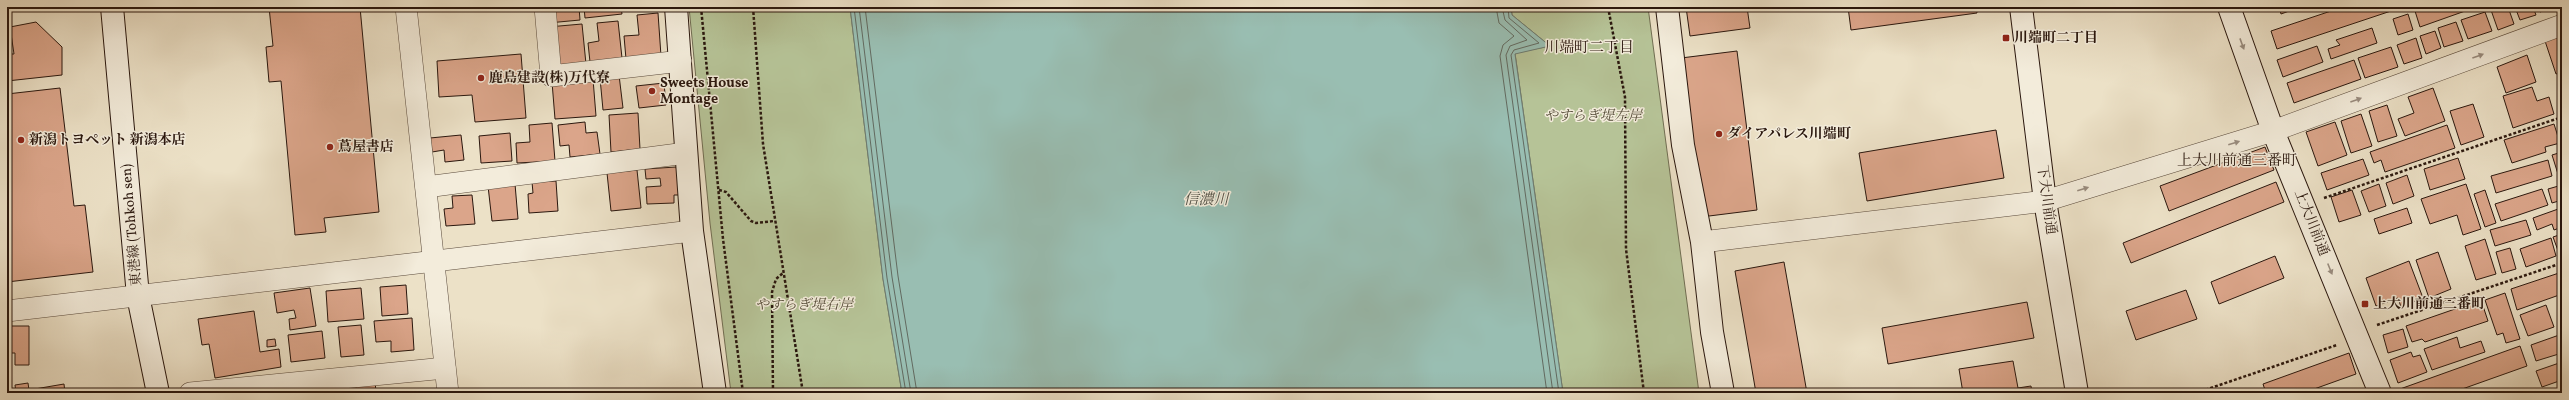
<svg xmlns="http://www.w3.org/2000/svg" width="2569" height="400" viewBox="0 0 2569 400" font-family="Vollkorn,'Noto Serif JP',serif">
<rect width="100%" height="100%" fill="#ece1c7"/>
<filter id="stains"><feTurbulence type="fractalNoise" baseFrequency=".005" numOctaves="4"/><feColorMatrix values="0 0 0 0 .2 0 0 0 0 .09 0 0 0 0 .02 0 0 0 .5 -.17"/></filter>
<radialGradient id="worn" r=".72"><stop offset=".6" stop-color="#630" stop-opacity="0"/><stop offset="1" stop-color="#630" stop-opacity=".3"/></radialGradient>
<g fill="#b6c397" stroke="#706d52">
<polygon points="689,7 850,7 883,279 902,393 731,393 710,223"/>
<polygon points="1511,7 1648,7 1699,393 1563,393 1515,53 1550,46 1512,15"/>
</g>
<polygon fill="#99beb2" stroke="#6d7b70" points="850,7 1511,7 1512,15 1550,46 1515,54 1563,393 902,393 883,279"/>
<g fill="none" stroke-linecap="round" stroke-linejoin="round">
<g stroke="#626a60" stroke-width="1">
<polyline points="854,7 887,278 906,393"/>
<polyline points="859,7 892,277 911,393"/>
<polyline points="865,7 898,276 917,393"/>
<polyline points="1496,7 1499,23 1514,36 1503,45 1500,56 1547,393"/>
<polyline points="1502,7 1505,20 1527,40 1510,46 1506,55 1553,393"/>
<polyline points="1508,7 1509,18 1539,43 1514,50 1511,55 1559,393"/>
</g>
</g>
<g fill="#dba58a" stroke="#2a170e">
<polygon points="269,7 360,7 379,212 324,218 326,232 295,235 281,81 269,82 266,47 273,46"/>
<polygon points="547,7 579,7 580,20 548,23"/>
<polygon points="584,7 621,7 622,14 585,18"/>
<polygon points="630,7 658,7 658,9 630,11"/>
<polygon points="1686,7 1747,7 1750,28 1690,36"/>
<polygon points="1848,7 1976,7 1977,13 1851,30"/>
<polygon points="2279,7 2300,7 2281,14"/>
<polygon points="2343,7 2400,8 2277,49 2271,31"/>
<polygon points="2425,7 2467,7 2468,10 2420,27 2415,11"/>
<polygon points="2499,7 2508,7 2514,24 2498,30 2491,10"/>
<polygon points="2515,7 2533,7 2536,15 2520,20"/>
<polygon points="2538,7 2555,7 2540,12"/>
<polygon points="2485,12 2492,31 2468,39 2461,20"/>
<polygon points="658,13 661,56 626,59 624,36 639,35 637,15"/>
<polygon points="2408,14 2413,30 2398,35 2393,19"/>
<polygon points="618,21 622,58 590,62 588,43 599,41 597,23"/>
<polygon points="36,22 62,47 62,75 7,81 7,54 14,54 10,27"/>
<polygon points="2456,22 2463,41 2444,47 2438,28"/>
<polygon points="582,24 586,64 552,67 548,27"/>
<polygon points="2372,28 2377,43 2331,59 2328,49 2340,45 2336,40"/>
<polygon points="2435,31 2441,48 2426,54 2420,36"/>
<polygon points="2562,35 2562,72 2556,74 2545,41"/>
<polygon points="2416,38 2422,58 2404,64 2397,45"/>
<polygon points="2317,46 2323,62 2283,77 2277,60"/>
<polygon points="2391,47 2398,67 2365,78 2358,58"/>
<polygon points="1737,51 1757,210 1701,217 1681,58"/>
<polygon points="521,54 526,118 475,122 472,95 439,97 437,61"/>
<polygon points="2527,55 2536,82 2506,93 2497,67"/>
<polygon points="2354,60 2361,79 2294,103 2287,83"/>
<polygon points="619,75 623,108 603,110 600,78"/>
<polygon points="593,79 596,116 555,119 552,82"/>
<polygon points="664,83 666,105 639,108 636,86"/>
<polygon points="2532,87 2537,101 2549,97 2554,114 2513,128 2503,96"/>
<polygon points="60,88 74,206 85,205 93,272 7,282 7,94"/>
<polygon points="2433,88 2445,121 2405,136 2398,119 2414,113 2408,97"/>
<polygon points="2473,104 2484,137 2461,145 2450,111"/>
<polygon points="2387,105 2397,136 2378,142 2369,111"/>
<polygon points="638,113 640,149 611,152 609,115"/>
<polygon points="2361,114 2372,146 2351,153 2341,121"/>
<polygon points="585,122 586,133 597,132 600,154 570,157 569,145 560,146 558,125"/>
<polygon points="2335,122 2347,155 2318,166 2306,132"/>
<polygon points="552,123 555,161 517,163 516,143 530,142 529,125"/>
<polygon points="2554,124 2560,143 2545,147 2546,152 2512,163 2504,140"/>
<polygon points="2447,125 2455,148 2385,172 2381,160 2374,163 2370,152"/>
<polygon points="1996,130 2004,178 1867,201 1859,153"/>
<polygon points="510,133 512,161 481,163 479,136"/>
<polygon points="461,135 464,160 445,162 444,150 432,152 430,138"/>
<polygon points="2265,147 2274,170 2169,211 2160,186"/>
<polygon points="2562,152 2562,173 2558,174 2552,155"/>
<polygon points="2458,158 2465,179 2430,190 2424,169"/>
<polygon points="2363,159 2369,175 2327,190 2321,173"/>
<polygon points="2548,160 2552,176 2496,193 2491,176"/>
<polygon points="676,167 683,195 674,195 674,203 647,204 646,187 661,186 660,178 646,179 645,169"/>
<polygon points="637,170 641,208 611,211 607,173"/>
<polygon points="2407,175 2414,196 2393,204 2386,183"/>
<polygon points="556,181 558,211 529,213 528,194 533,193 532,182"/>
<polygon points="2276,182 2284,202 2131,263 2123,243"/>
<polygon points="515,184 518,219 492,221 488,186"/>
<polygon points="2379,184 2386,206 2369,212 2361,191"/>
<polygon points="2466,184 2481,229 2463,235 2457,215 2430,224 2421,199"/>
<polygon points="2562,185 2562,200 2552,203 2548,189"/>
<polygon points="2542,189 2548,205 2501,221 2495,204"/>
<polygon points="2352,190 2361,215 2339,222 2331,197"/>
<polygon points="2485,190 2496,223 2485,227 2474,194"/>
<polygon points="472,195 475,224 446,226 444,209 453,208 452,196"/>
<polygon points="2407,208 2412,223 2379,234 2374,219"/>
<polygon points="2561,208 2562,227 2554,230 2552,224 2537,230 2533,218"/>
<polygon points="2526,220 2531,235 2495,246 2490,230"/>
<polygon points="2562,234 2562,256 2560,256 2553,237"/>
<polygon points="2551,238 2556,256 2526,267 2520,249"/>
<polygon points="2485,239 2496,274 2476,280 2465,246"/>
<polygon points="2510,248 2516,269 2502,273 2496,252"/>
<polygon points="2438,252 2451,289 2429,298 2416,260"/>
<polygon points="2275,256 2284,278 2219,304 2211,282"/>
<polygon points="2409,261 2423,298 2401,307 2398,298 2376,306 2366,278"/>
<polygon points="1784,262 1807,393 1756,393 1735,271"/>
<polygon points="2562,272 2562,294 2517,310 2511,289"/>
<polygon points="406,285 408,314 382,316 380,287"/>
<polygon points="310,288 316,326 290,330 289,319 296,318 294,310 277,313 274,293"/>
<polygon points="361,288 364,319 328,322 326,291"/>
<polygon points="2186,290 2197,319 2136,340 2126,311"/>
<polygon points="2505,293 2520,339 2506,343 2503,333 2497,335 2485,300"/>
<polygon points="2481,300 2488,321 2425,342 2422,339 2412,342 2406,326"/>
<polygon points="2027,302 2034,338 1888,364 1882,328"/>
<polygon points="2546,305 2554,327 2528,336 2520,315"/>
<polygon points="254,311 260,352 279,349 281,367 215,378 209,344 202,345 198,319"/>
<polygon points="412,318 414,350 391,352 391,341 376,342 374,321"/>
<polygon points="361,325 364,355 341,357 338,327"/>
<polygon points="7,326 29,326 29,365 15,365 15,353 7,353"/>
<polygon points="2403,329 2408,347 2388,353 2383,335"/>
<polygon points="322,331 325,358 291,362 288,335"/>
<polygon points="2562,334 2562,353 2536,361 2531,345"/>
<polygon points="2457,337 2460,348 2481,341 2485,352 2432,370 2424,349"/>
<polygon points="275,339 276,346 267,347 267,340"/>
<polygon points="2520,346 2527,366 2451,393 2402,393 2400,389"/>
<polygon points="2411,352 2413,357 2420,355 2427,372 2398,383 2390,360"/>
<polygon points="2349,353 2356,374 2303,393 2266,393 2263,384"/>
<polygon points="2013,361 2018,388 2031,386 2032,393 1963,393 1959,369"/>
<polygon points="2562,362 2562,380 2542,387 2536,371"/>
<polygon points="375,380 376,393 357,393 355,382"/>
<polygon points="28,383 29,390 64,384 65,393 16,393 15,385"/>
</g>
<g fill="none" stroke-linecap="round" stroke-linejoin="round">
<g stroke="#5a4a3c" stroke-width="22">
<g id="street">
<polyline points="406,7 448,393"/>
<polyline points="545,7 551,76 681,61"/>
<polyline points="426,187 686,153"/>
<polyline points="1702,242 2045,201 2273,131 2562,25"/>
<polyline points="7,311 692,231"/>
<polyline points="190,393 445,368"/>
</g>
</g>
<g stroke="#2a170e" stroke-width="24">
<g id="secondary">
<polyline points="112,7 138,296 158,393"/>
<polyline points="676,7 692,231 715,393"/>
<polyline points="1667,7 1683,145 1702,242 1712,332 1723,393"/>
<polyline points="2021,7 2045,201 2077,393"/>
<polyline points="2229,7 2273,131 2380,393"/>
</g>
</g>
<g stroke="#2a170e" stroke-width="2.5" stroke-dasharray="3 2" stroke-linecap="butt">
<polyline points="701,7 723,239 743,393"/>
<polyline points="753,7 763,144 803,393"/>
<polyline points="1608,7 1625,97 1626,249 1644,393"/>
<polyline points="719,190 726,192 751,221 756,223 774,221"/>
<polyline points="2324,198 2562,117"/>
<polyline points="2377,325 2562,263"/>
<polyline points="773,393 772,292 776,279 783,273"/>
<polyline points="2196,393 2337,345"/>
</g>
<use href="#street" stroke="#f3ecdb" stroke-width="21"/>
<use href="#secondary" stroke="#f3ecdb" stroke-width="22"/>
</g>
<defs><path id="oneway-solid" d="M-6-.8H1V-3.2L6.5 0L1 3.2V.8H-6Z"/></defs>
<g fill="#998c7f">
<use href="#oneway-solid" transform="translate(2242 44) rotate(70)"/>
<use href="#oneway-solid" transform="translate(2478 56) rotate(-20)"/>
<use href="#oneway-solid" transform="translate(2356 100) rotate(-20)"/>
<use href="#oneway-solid" transform="translate(2234 143) rotate(-17)"/>
<use href="#oneway-solid" transform="translate(2083 189) rotate(-17)"/>
<use href="#oneway-solid" transform="translate(2330 269) rotate(68)"/>
</g>
<g fill="#8f2418" stroke="#f3ecdb" stroke-width="1.5">
<rect x="2002" y="34" width="8" height="8" rx="2"/>
<circle cx="481" cy="78" r="4"/>
<circle cx="652" cy="91" r="4"/>
<circle cx="1719" cy="134" r="4"/>
<circle cx="21" cy="140" r="4"/>
<circle cx="330" cy="147" r="4"/>
<rect x="2361" y="300" width="8" height="8" rx="2"/>
</g>
<g text-anchor="middle" dominant-baseline="central" stroke-width="3" stroke-linejoin="round" paint-order="stroke">
<g font-size="14" font-weight="bold" fill="#2a170e" stroke="#f3ecdb" text-anchor="start">
<text x="2014" y="38">川端町二丁目</text>
<text x="489" y="78">鹿島建設(株)万代寮</text>
<text x="660" y="83">Sweets House<tspan x="660" dy="16">Montage</tspan></text>
<text x="1727" y="134">ダイアパレス川端町</text>
<text x="29" y="140">新潟トヨペット 新潟本店</text>
<text x="338" y="147">蔦屋書店</text>
<text x="2373" y="304">上大川前通三番町</text>
</g>
<g font-size="14" font-style="italic" fill="#544b37" stroke="#f3ecdb">
<text x="1593" y="116">やすらぎ堤左岸</text>
<text x="804" y="305">やすらぎ堤右岸</text>
</g>
<g font-size="14" fill="#2a170e" stroke="#f3ecdb">
<text transform="translate(2046 200) rotate(82)">下大川前通</text>
<text transform="translate(2311 223) rotate(68)">上大川前通</text>
<text transform="translate(132 225) rotate(-95)">東港線 (Tohkoh sen)</text>
</g>
<g font-size="15" fill="#2a170e" stroke="#f3ecdb">
<text x="1589" y="48">川端町二丁目</text>
<text x="2237" y="161">上大川前通三番町</text>
</g>
<g font-size="15" font-style="italic" fill="#515147" stroke="#f3ecdb">
<text x="1206" y="200">信濃川</text>
</g>
</g>
<rect width="2569" height="400" fill="none" stroke="#ece1c7" stroke-width="24"/>
<rect x="8" y="8" width="2553" height="384" fill="none" stroke="#2a170e" stroke-width="2"/>
<rect x="12" y="12" width="2545" height="376" fill="none" stroke="#2a170e"/>
<rect width="100%" height="100%" filter="url(#stains)"/>
<rect width="100%" height="100%" fill="url(#worn)"/>
</svg>
